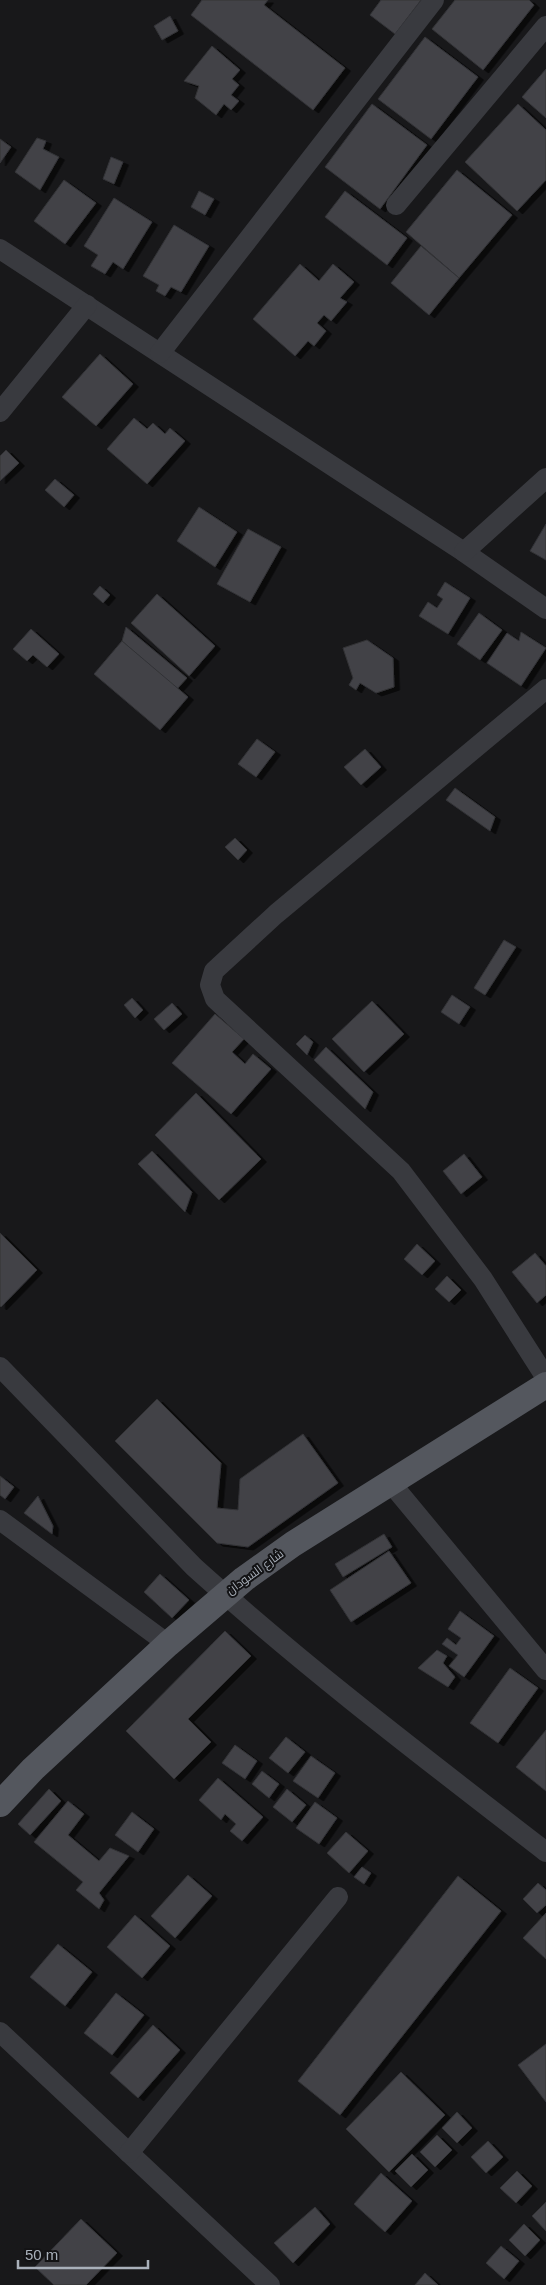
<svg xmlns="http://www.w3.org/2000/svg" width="546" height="2285" viewBox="0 0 546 2285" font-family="Arial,Cairo,sans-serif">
<defs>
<filter id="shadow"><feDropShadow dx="5.5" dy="3" stdDeviation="0" flood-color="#0009"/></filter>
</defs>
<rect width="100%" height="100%" fill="#18181a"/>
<g fill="#424347" stroke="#323236" filter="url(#shadow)">
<polygon points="202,0 268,0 264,5 345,68 313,110 191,15"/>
<polygon points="381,0 421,0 395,34 370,15"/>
<polygon points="455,0 529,0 534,5 483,70 432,29"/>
<polygon points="170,16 178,31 162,40 154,26"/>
<polygon points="425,37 478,77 431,139 378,99"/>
<polygon points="212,46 240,70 232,79 239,85 231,95 239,101 231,110 224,104 216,115 195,98 199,86 184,81"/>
<polygon points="546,69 546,118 522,97"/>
<polygon points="372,104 427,145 380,209 325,167"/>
<polygon points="518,104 546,130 546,180 517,211 465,162"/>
<polygon points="37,138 46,141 43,149 59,157 40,190 15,172"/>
<polygon points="0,139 11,147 0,163"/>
<polygon points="111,157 123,162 114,184 103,179"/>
<polygon points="457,170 512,215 459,278 406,232"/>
<polygon points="64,180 96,203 65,244 34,221"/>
<polygon points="199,191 214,199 205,215 191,207"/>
<polygon points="345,191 407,238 387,265 325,217"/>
<polygon points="114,198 152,222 123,269 113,262 105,274 91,266 98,255 84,246"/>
<polygon points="174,225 209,246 181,292 171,287 165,296 156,291 159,285 143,276"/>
<polygon points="421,246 459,278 429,315 391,283"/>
<polygon points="300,264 319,281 333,264 354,282 340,298 347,302 331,321 324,315 317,323 326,331 314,346 308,341 295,356 253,319"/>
<polygon points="100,354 133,384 96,426 62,397"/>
<polygon points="134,418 147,429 153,423 165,434 170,428 185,441 147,484 107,449"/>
<polygon points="6,450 19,463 0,481 0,456"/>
<polygon points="55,479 74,495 64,507 45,490"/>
<polygon points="199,507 237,532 215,567 177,541"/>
<polygon points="546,524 546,560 530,551"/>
<polygon points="248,529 281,547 250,602 217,584"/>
<polygon points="445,582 470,598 448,634 419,616 428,602 437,608 443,599 437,595"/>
<polygon points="100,586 110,595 103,603 93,594"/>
<polygon points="157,594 215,646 189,676 131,623"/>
<polygon points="479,613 502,630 480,660 457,644"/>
<polygon points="126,627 187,678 177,689 122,641"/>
<polygon points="31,629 59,654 47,667 33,655 27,661 13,649"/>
<polygon points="521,632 546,648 521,686 487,663 507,633 519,641"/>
<polygon points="367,640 393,658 394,687 376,693 360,683 356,690 349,685 353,678 343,648"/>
<polygon points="122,641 188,697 160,730 94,674"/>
<polygon points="257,739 275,752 256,777 238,764"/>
<polygon points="365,749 381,767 361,785 344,767"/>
<polygon points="455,788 495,817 490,831 446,800"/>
<polygon points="235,838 247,850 238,860 225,847"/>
<polygon points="504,940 516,947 485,995 474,988"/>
<polygon points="452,995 470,1007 459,1024 441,1012"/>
<polygon points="132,998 143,1010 135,1018 124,1005"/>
<polygon points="372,1001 404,1034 364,1072 332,1039"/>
<polygon points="172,1003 182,1014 164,1030 154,1019"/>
<polygon points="215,1014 244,1039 232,1052 245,1064 253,1054 271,1069 231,1114 172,1063"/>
<polygon points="305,1035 313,1042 307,1055 296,1044"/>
<polygon points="326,1047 373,1092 365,1109 314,1060"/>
<polygon points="196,1093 261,1159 219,1200 155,1135"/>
<polygon points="152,1151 192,1192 185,1212 138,1164"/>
<polygon points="464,1154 482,1177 461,1194 443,1171"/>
<polygon points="0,1233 37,1270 1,1307 0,1306"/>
<polygon points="417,1244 435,1261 422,1275 404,1259"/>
<polygon points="535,1253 546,1266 546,1295 537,1303 512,1272"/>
<polygon points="447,1276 461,1290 449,1302 435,1289"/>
<polygon points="157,1399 221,1463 217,1508 238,1510 240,1479 303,1434 338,1483 248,1547 217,1543 115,1441"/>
<polygon points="0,1476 14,1487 5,1499 0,1495"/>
<polygon points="38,1496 53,1526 52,1534 24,1513"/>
<polygon points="384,1534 392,1547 343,1577 335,1564"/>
<polygon points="389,1551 411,1583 351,1622 330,1590"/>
<polygon points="160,1574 189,1600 172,1618 144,1592"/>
<polygon points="460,1611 494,1636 464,1677 449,1666 458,1655 442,1644 447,1638 456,1645 461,1638 448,1629"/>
<polygon points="225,1631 251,1656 188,1719 211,1742 174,1779 126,1731"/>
<polygon points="437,1650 447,1656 443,1663 455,1677 448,1687 418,1668"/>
<polygon points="510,1668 538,1688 498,1743 470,1723"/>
<polygon points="546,1730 546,1791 516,1767"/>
<polygon points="286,1737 305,1752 288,1773 269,1758"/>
<polygon points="235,1745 257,1761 245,1779 222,1763"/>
<polygon points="311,1756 335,1773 318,1798 293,1781"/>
<polygon points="262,1771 279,1784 269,1798 252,1784"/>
<polygon points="218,1778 263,1817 242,1841 230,1831 236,1824 225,1814 221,1820 199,1800"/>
<polygon points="49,1789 61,1801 30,1835 18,1824"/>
<polygon points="287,1789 306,1805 292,1822 273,1807"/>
<polygon points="68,1801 84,1814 68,1835 99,1861 110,1848 129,1856 99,1893 104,1900 99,1909 76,1890 83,1882 34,1842"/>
<polygon points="315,1802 337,1818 319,1844 296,1828"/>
<polygon points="132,1812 154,1829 138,1852 115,1835"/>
<polygon points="346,1832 368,1851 349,1873 327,1853"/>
<polygon points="362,1867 371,1873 364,1884 354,1877"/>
<polygon points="188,1875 212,1896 175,1938 151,1916"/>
<polygon points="458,1876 501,1911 340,2115 298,2081"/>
<polygon points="538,1883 546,1890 546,1905 537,1913 523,1899"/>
<polygon points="546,1913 546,1959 523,1938"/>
<polygon points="135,1915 170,1946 142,1978 107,1947"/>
<polygon points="58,1944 92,1972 65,2006 30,1977"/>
<polygon points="116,1993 144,2015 112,2055 84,2033"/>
<polygon points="153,2025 180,2050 138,2098 110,2073"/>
<polygon points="546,2044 546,2102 518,2065"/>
<polygon points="401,2072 445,2115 389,2172 346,2129"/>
<polygon points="457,2112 472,2128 457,2143 442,2128"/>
<polygon points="437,2135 452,2150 435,2167 420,2152"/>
<polygon points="488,2141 503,2157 486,2173 471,2157"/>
<polygon points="412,2154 428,2170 411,2187 395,2171"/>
<polygon points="517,2171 532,2186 516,2203 500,2188"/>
<polygon points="381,2173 412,2201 385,2232 354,2204"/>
<polygon points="546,2202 546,2231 532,2216"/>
<polygon points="315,2207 330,2224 293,2263 274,2243"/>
<polygon points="81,2219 117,2253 86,2285 54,2285 35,2267"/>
<polygon points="524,2224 540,2240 525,2256 509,2240"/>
<polygon points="501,2246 519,2261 504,2279 486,2263"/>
<polygon points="425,2273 438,2285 415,2285"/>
</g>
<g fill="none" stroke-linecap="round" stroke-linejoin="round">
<g stroke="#393a3f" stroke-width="20">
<polyline points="396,205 546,26"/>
<polyline points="0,249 464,552 546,609"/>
<polyline points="160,353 434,0"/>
<polyline points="0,412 87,305"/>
<polyline points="464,552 546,478"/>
<polyline points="546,689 276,914 214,971 210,985 215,999 401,1171 483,1279 546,1378"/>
<path d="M0 1367 194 1567C306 1668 427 1760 546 1852"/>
<polyline points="390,1482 546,1670"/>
<polyline points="0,1520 168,1644"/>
<polyline points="0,2032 270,2285"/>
<polyline points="129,2153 338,1897"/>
</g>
<polyline stroke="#54575e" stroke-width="26" points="0,1804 33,1769 168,1644 244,1579 293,1544 546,1385"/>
</g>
<g text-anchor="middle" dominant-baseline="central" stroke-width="4" stroke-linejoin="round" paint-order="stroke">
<g font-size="12" fill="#a9b0ba" stroke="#131315">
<text transform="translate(255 1572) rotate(-36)">شارع السودان</text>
</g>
</g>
<path d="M18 2260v8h130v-8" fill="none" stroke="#a9b0ba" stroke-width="2.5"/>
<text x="25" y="2260" font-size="15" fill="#a9b0ba" stroke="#131315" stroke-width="4" paint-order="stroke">50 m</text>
</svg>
